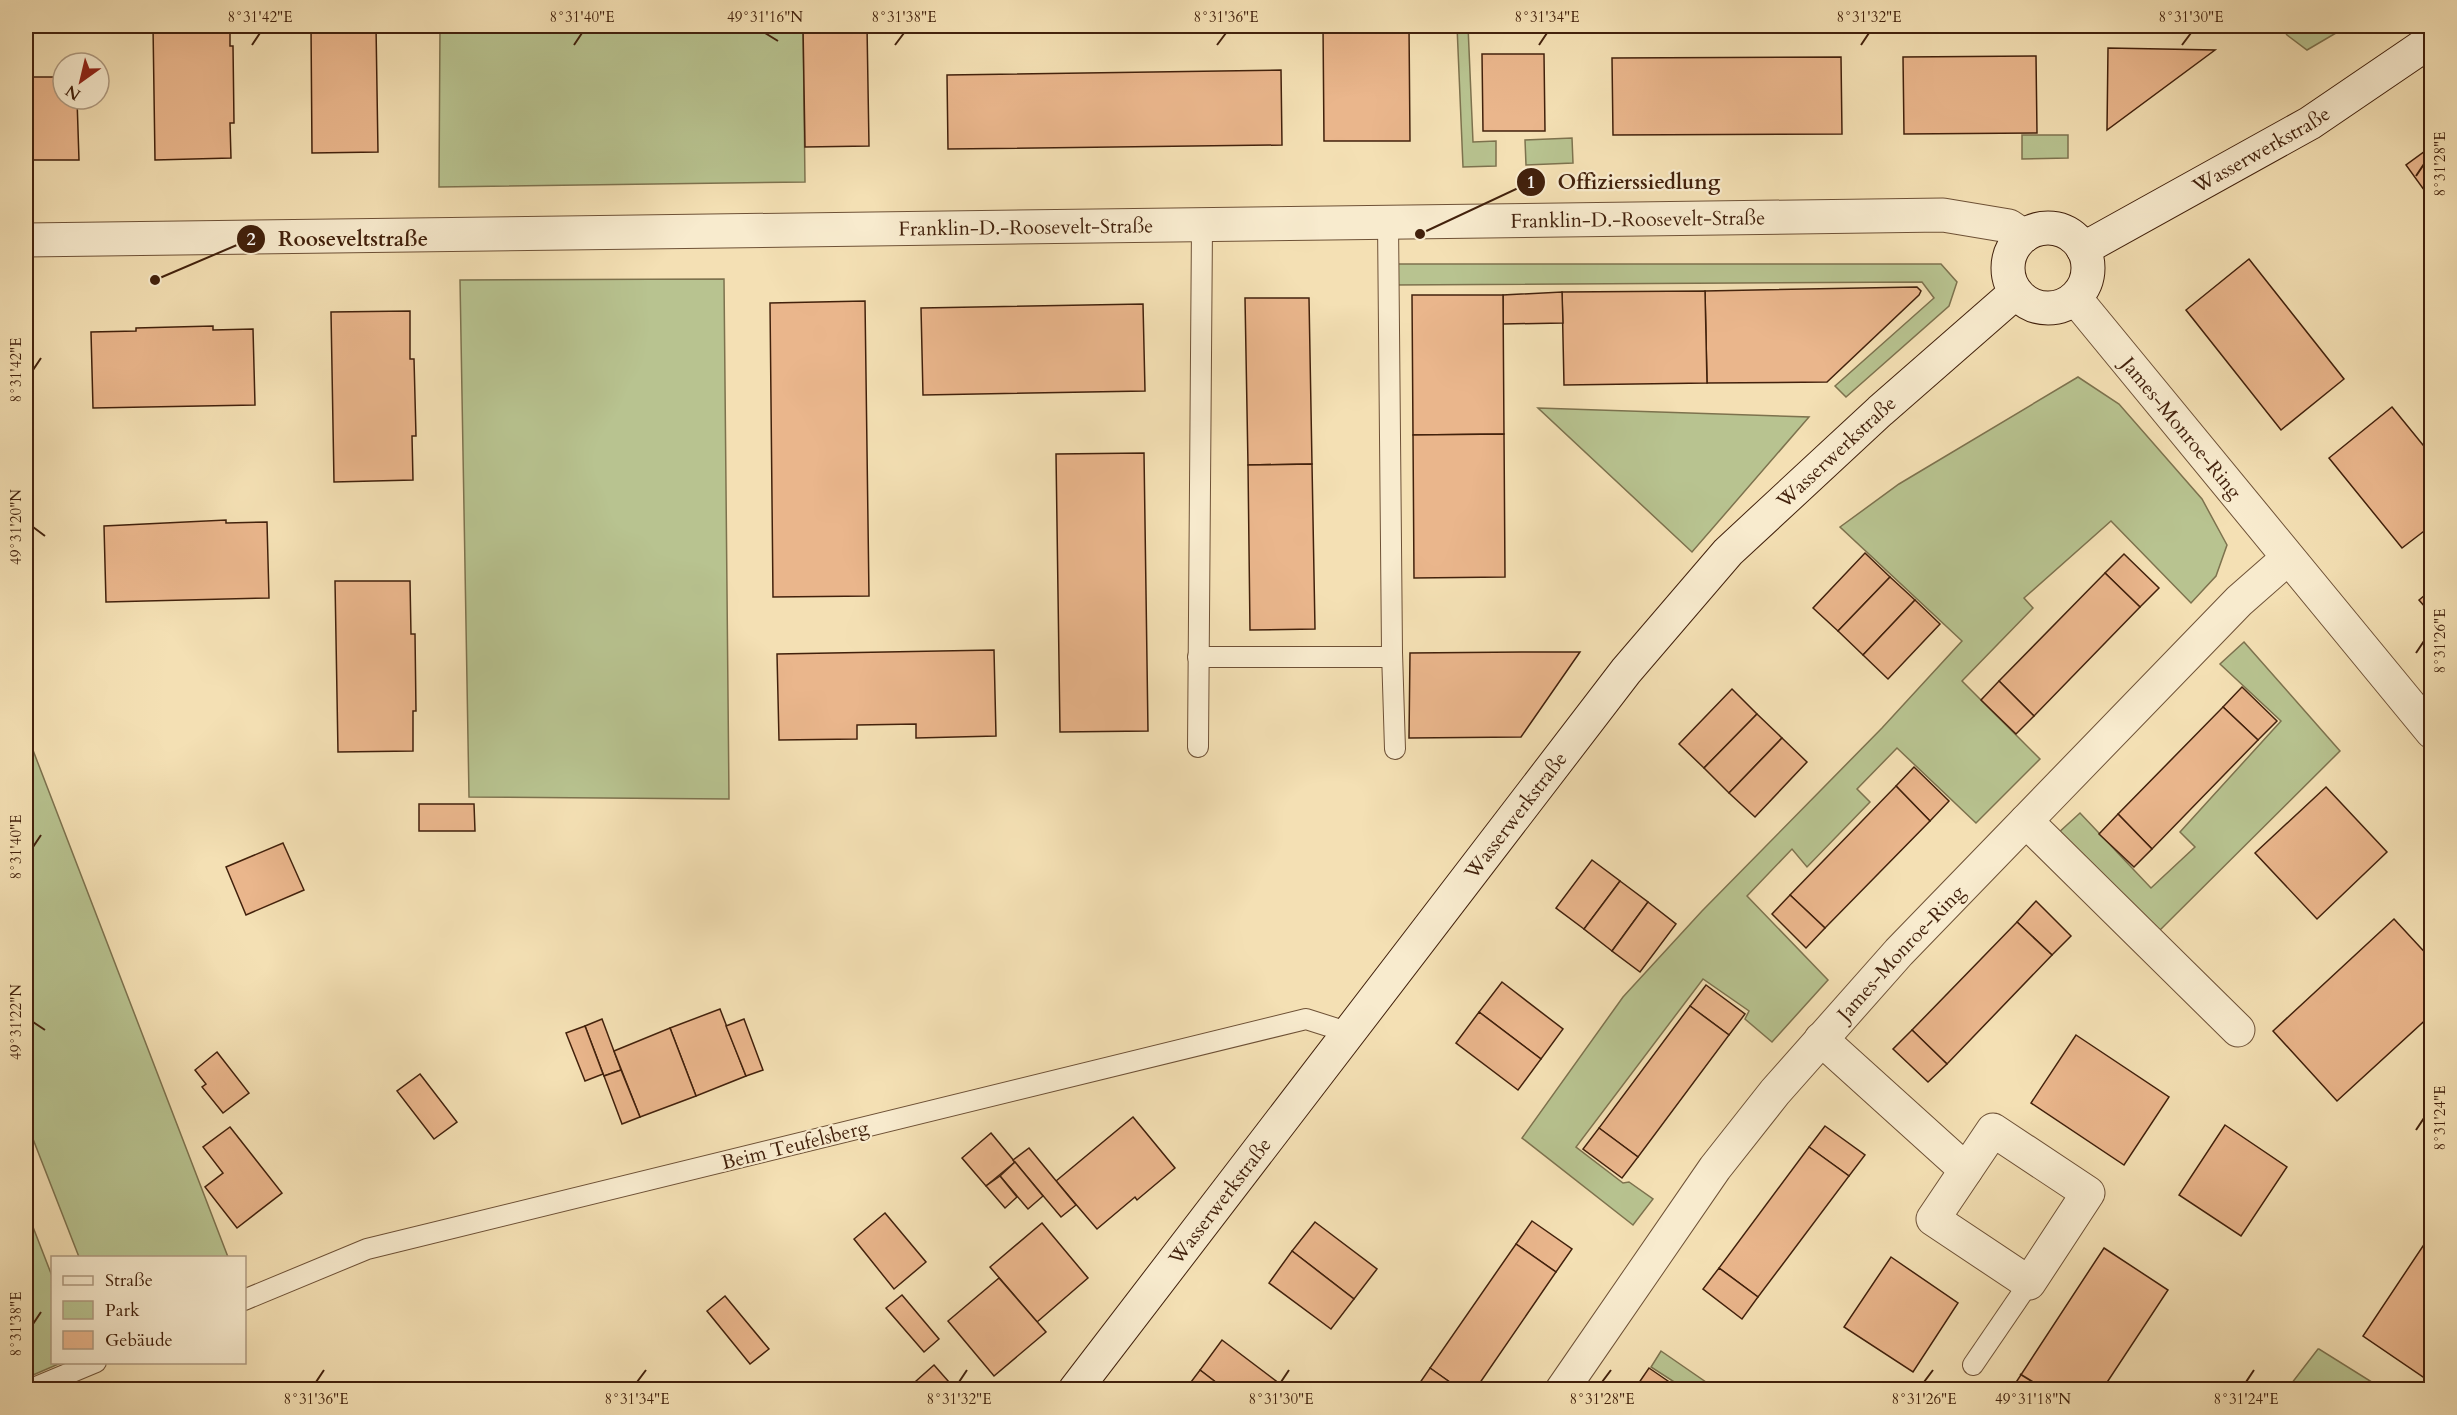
<svg xmlns="http://www.w3.org/2000/svg" width="2457" height="1415" viewBox="0 0 2457 1415" font-family="Cardo,serif">
<rect width="100%" height="100%" fill="#f4e0b4"/>
<filter id="stains"><feTurbulence type="fractalNoise" baseFrequency=".00333" numOctaves="4"/><feColorMatrix values="0 0 0 0 .2 0 0 0 0 .09 0 0 0 0 .02 0 0 0 .5 -.17"/></filter>
<radialGradient id="worn" r=".72"><stop offset=".6" stop-color="#630" stop-opacity="0"/><stop offset="1" stop-color="#630" stop-opacity=".3"/></radialGradient>
<g fill="#b8c390" stroke="#7d724e" stroke-width="1.5">
<polygon points="440,26 803,26 805,182 439,187"/>
<polygon points="1457,26 1468,26 1473,142 1496,141 1496,166 1463,167"/>
<polygon points="2281,26 2348,26 2307,50 2287,35"/>
<polygon points="2022,135 2068,135 2068,158 2022,159"/>
<polygon points="1572,138 1573,163 1526,165 1525,140"/>
<polygon points="1391,264 1941,264 1957,282 1949,306 1846,397 1835,386 1934,298 1922,282 1392,285"/>
<polygon points="724,279 729,799 469,797 460,280"/>
<polygon points="2078,377 2119,404 2202,499 2227,545 2216,576 2191,603 2111,521 2024,598 2033,608 1962,681 2040,759 1976,823 1897,748 1857,789 1870,802 1807,867 1792,849 1747,896 1828,980 1772,1042 1745,1019 1749,1011 1703,979 1576,1147 1623,1183 1629,1182 1653,1199 1633,1225 1522,1138 1623,997 1702,911 1882,728 1962,641 1840,527 1899,484"/>
<polygon points="1538,408 1809,417 1692,552"/>
<polygon points="2244,642 2340,751 2156,934 2056,835 2080,813 2151,888 2195,847 2180,832 2281,721 2220,664"/>
<polygon points="31,745 228,1257 79,1257 26,1121 26,747"/>
<polygon points="26,1209 52,1276 52,1362 61,1363 26,1378"/>
<polygon points="2318,1349 2319,1349 2383,1389 2288,1388"/>
<polygon points="1661,1351 1716,1389 1685,1389 1651,1367"/>
</g>
<g fill="#eab68c" stroke="#42210c" stroke-width="1.5">
<polygon points="153,26 230,26 230,46 233,46 234,123 230,123 231,158 155,160"/>
<polygon points="311,26 376,26 378,152 312,153"/>
<polygon points="803,26 867,26 869,146 805,147"/>
<polygon points="1323,26 1409,26 1410,141 1324,141"/>
<polygon points="2108,48 2215,50 2107,130"/>
<polygon points="1482,54 1544,54 1545,131 1483,131"/>
<polygon points="2036,56 2037,133 1904,134 1903,57"/>
<polygon points="1841,57 1842,134 1613,135 1612,58"/>
<polygon points="1281,70 1282,145 948,149 947,75"/>
<polygon points="26,77 63,77 63,99 77,99 79,160 26,160"/>
<polygon points="2432,146 2432,201 2406,165"/>
<polygon points="2249,259 2344,379 2281,430 2186,310"/>
<polygon points="1917,287 1921,291 1919,295 1827,382 1707,383 1705,291"/>
<polygon points="1705,291 1707,383 1564,385 1562,292"/>
<polygon points="1562,292 1563,323 1503,324 1503,295"/>
<polygon points="1412,295 1503,295 1504,434 1413,435"/>
<polygon points="1245,298 1309,298 1312,464 1248,465"/>
<polygon points="865,301 869,596 773,597 770,303"/>
<polygon points="1143,304 1145,391 923,395 921,308"/>
<polygon points="410,311 410,359 414,359 416,436 412,436 413,480 334,482 331,312"/>
<polygon points="213,326 213,330 253,329 255,405 93,408 91,332 136,331 136,328"/>
<polygon points="2392,407 2432,456 2432,525 2402,548 2329,458"/>
<polygon points="1504,434 1505,577 1414,578 1413,435"/>
<polygon points="1144,453 1148,731 1060,732 1056,454"/>
<polygon points="1312,464 1315,629 1250,630 1248,465"/>
<polygon points="226,520 226,523 267,522 269,598 106,602 104,526"/>
<polygon points="1865,553 1890,577 1838,631 1813,608"/>
<polygon points="2124,554 2159,588 2140,607 2105,573"/>
<polygon points="2105,573 2140,607 2034,716 1999,681"/>
<polygon points="1890,577 1915,600 1863,655 1838,631"/>
<polygon points="335,581 410,581 411,634 415,634 416,711 413,711 413,751 338,752"/>
<polygon points="2432,589 2432,615 2419,600"/>
<polygon points="1915,600 1940,624 1888,679 1863,655"/>
<polygon points="994,650 996,736 916,738 916,724 857,725 857,739 779,740 777,654"/>
<polygon points="1522,652 1580,652 1521,737 1409,738 1410,653"/>
<polygon points="1999,681 2034,716 2016,734 1981,700"/>
<polygon points="2242,687 2277,721 2258,740 2223,707"/>
<polygon points="1732,689 1757,714 1704,768 1679,744"/>
<polygon points="2223,707 2258,740 2152,849 2118,814"/>
<polygon points="1757,714 1782,738 1729,793 1704,768"/>
<polygon points="1782,738 1807,762 1755,817 1729,793"/>
<polygon points="1914,767 1949,801 1930,821 1896,786"/>
<polygon points="1896,786 1930,821 1825,928 1790,895"/>
<polygon points="2326,787 2387,852 2317,919 2255,853"/>
<polygon points="419,804 474,804 475,831 419,831"/>
<polygon points="2118,814 2152,849 2134,867 2099,834"/>
<polygon points="283,843 304,890 246,915 226,867"/>
<polygon points="1592,860 1620,881 1584,929 1556,908"/>
<polygon points="1620,881 1648,902 1612,951 1584,929"/>
<polygon points="1790,895 1825,928 1806,948 1772,914"/>
<polygon points="2036,901 2071,936 2052,955 2017,922"/>
<polygon points="1648,902 1676,924 1640,972 1612,951"/>
<polygon points="2394,919 2432,960 2432,1014 2337,1101 2273,1031"/>
<polygon points="2017,922 2052,955 1947,1064 1912,1030"/>
<polygon points="1502,982 1563,1029 1541,1059 1479,1012"/>
<polygon points="1706,985 1745,1014 1729,1035 1690,1006"/>
<polygon points="1690,1006 1729,1035 1638,1157 1599,1128"/>
<polygon points="720,1009 746,1076 696,1096 670,1028"/>
<polygon points="1479,1012 1541,1059 1518,1090 1456,1043"/>
<polygon points="602,1019 621,1070 604,1076 585,1026"/>
<polygon points="744,1019 763,1070 746,1076 726,1026"/>
<polygon points="585,1026 603,1074 585,1081 566,1033"/>
<polygon points="670,1028 696,1096 640,1117 614,1051"/>
<polygon points="1912,1030 1947,1064 1928,1082 1893,1049"/>
<polygon points="2076,1035 2169,1097 2124,1165 2031,1103"/>
<polygon points="217,1052 249,1093 223,1113 202,1087 206,1084 195,1070"/>
<polygon points="621,1070 640,1117 622,1124 604,1076"/>
<polygon points="420,1074 457,1122 434,1139 397,1091"/>
<polygon points="1133,1117 1175,1168 1137,1200 1135,1197 1097,1229 1056,1181"/>
<polygon points="2225,1125 2287,1167 2241,1236 2179,1195"/>
<polygon points="1825,1126 1865,1155 1849,1176 1809,1147"/>
<polygon points="230,1127 282,1193 237,1228 205,1187 223,1173 203,1147"/>
<polygon points="1599,1128 1638,1157 1622,1178 1583,1149"/>
<polygon points="991,1133 1015,1162 986,1186 962,1158"/>
<polygon points="1809,1147 1849,1176 1758,1297 1719,1268"/>
<polygon points="1029,1148 1076,1205 1061,1217 1013,1160"/>
<polygon points="1015,1162 1043,1196 1028,1209 1000,1176"/>
<polygon points="1000,1176 1017,1197 1005,1208 986,1186"/>
<polygon points="885,1213 926,1262 894,1289 854,1239"/>
<polygon points="1532,1221 1572,1249 1556,1272 1516,1244"/>
<polygon points="1315,1222 1377,1269 1354,1299 1292,1251"/>
<polygon points="1042,1223 1088,1278 1037,1322 990,1267"/>
<polygon points="2431,1234 2432,1234 2432,1383 2363,1336"/>
<polygon points="1516,1244 1556,1272 1475,1390 1461,1390 1430,1368"/>
<polygon points="2104,1248 2168,1290 2102,1390 2011,1390"/>
<polygon points="1292,1251 1354,1299 1331,1329 1269,1283"/>
<polygon points="1891,1257 1958,1303 1913,1372 1844,1327"/>
<polygon points="1719,1268 1758,1297 1742,1319 1703,1289"/>
<polygon points="999,1278 1046,1332 994,1376 948,1321"/>
<polygon points="902,1295 939,1339 924,1352 886,1308"/>
<polygon points="725,1296 769,1349 750,1364 707,1311"/>
<polygon points="1222,1340 1284,1387 1282,1390 1226,1390 1200,1370"/>
<polygon points="934,1365 956,1390 906,1390"/>
<polygon points="1430,1368 1461,1390 1415,1390"/>
<polygon points="1649,1368 1681,1390 1634,1390"/>
<polygon points="1200,1370 1226,1390 1185,1390"/>
</g>
<g fill="none" stroke-linecap="round" stroke-linejoin="round">
<g stroke="#6e5136" stroke-width="22">
<g id="lane">
<polyline points="1388,222 1392,652 1395,749"/>
<polyline points="1198,657 1392,657"/>
<polyline points="1198,747 1202,225"/>
<polyline points="244,1300 367,1249 1306,1019 1350,1033"/>
<polyline points="1973,1365 2029,1283"/>
<polyline points="29,1390 96,1362"/>
</g>
</g>
<g stroke="#6e5136" stroke-width="35">
<g id="street">
<path id="s1" d="M26 240 1943 215 2009 226 2024 236"/>
<path id="s2" d="M2075 298 2432 732"/>
<polyline points="2026,821 2238,1030"/>
<polyline points="1821,1039 1966,1170"/>
<polygon points="1993,1130 2088,1193 2029,1283 1933,1219"/>
<path id="s3" d="M1562 1390 1715 1168 1775 1092 1899 952 2239 601 2288 558"/>
</g>
</g>
<g stroke="#42210c" stroke-width="35">
<g id="secondary">
<circle cx="2048" cy="268" r="40"/>
<path id="s4" d="M2083 249 2310 123 2432 40"/>
<path id="s5" d="M1075 1390 1626 671 1728 552 1880 411 2015 293"/>
</g>
</g>
<use href="#lane" stroke="#f8ebce" stroke-width="20"/>
<use href="#street" stroke="#f8ebce" stroke-width="33"/>
<use href="#secondary" stroke="#f8ebce" stroke-width="33"/>
</g>
<path fill="none" stroke="#42210c" stroke-width="2" d="M765 33 778 41M252 45 260 33M574 45 582 33M895 45 904 33M1217 45 1226 33M1539 45 1547 33M1861 45 1869 33M2182 45 2191 33M2416 176 2424 164M33 370 41 358M33 527 45 536M2416 653 2424 641M33 847 41 835M33 1022 45 1030M2416 1130 2424 1118M33 1324 41 1312M2020 1374 2033 1382M316 1382 324 1370M637 1382 646 1370M959 1382 967 1370M1281 1382 1289 1370M1602 1382 1611 1370M1924 1382 1933 1370M2246 1382 2254 1370"/>
<g text-anchor="middle" dominant-baseline="central" stroke-width="4.5" stroke-linejoin="round" paint-order="stroke">
<g font-size="20" fill="#42210c" stroke="#f8ebce">
<text stroke="none"><textPath href="#s4" startOffset="204">Wasserwerkstraße</textPath></text>
<text stroke="none"><textPath href="#s1" startOffset="1612">Franklin-D.-Roosevelt-Straße</textPath></text>
<text stroke="none"><textPath href="#s1" startOffset="1000">Franklin-D.-Roosevelt-Straße</textPath></text>
<text stroke="none"><textPath href="#s2" startOffset="168">James-Monroe-Ring</textPath></text>
<text stroke="none"><textPath href="#s5" startOffset="1210">Wasserwerkstraße</textPath></text>
<text stroke="none"><textPath href="#s5" startOffset="724">Wasserwerkstraße</textPath></text>
<text stroke="none"><textPath href="#s3" startOffset="554">James-Monroe-Ring</textPath></text>
<text transform="translate(795 1145) rotate(-14)">Beim Teufelsberg</text>
<text stroke="none"><textPath href="#s5" startOffset="238">Wasserwerkstraße</textPath></text>
</g>
</g>
<path fill="none" stroke="#42210c" stroke-width="2" d="M1420 234L1531 182M155 280L251 239"/>
<g fill="#42210c" stroke="#f8ebce" stroke-width="2">
<circle cx="1420" cy="234" r="6"/>
<circle cx="155" cy="280" r="6"/>
<circle cx="1531" cy="182" r="15"/>
<circle cx="251" cy="239" r="15"/>
</g>
<g font-size="18" text-anchor="middle" font-weight="bold" fill="#fff">
<text x="1531" y="188">1</text>
<text x="251" y="245">2</text>
</g>
<g font-size="21" text-anchor="middle" font-weight="bold" fill="#42210c" stroke="#f8ebce" stroke-width="4.5" stroke-linejoin="round" paint-order="stroke">
<text x="1639" y="189">Offizierssiedlung</text>
<text x="353" y="246">Rooseveltstraße</text>
</g>
<rect width="2457" height="1415" fill="none" stroke="#f4e0b4" stroke-width="66"/>
<rect x="51" y="1256" width="195" height="108" fill="#f8ebce" stroke="#af9a80" stroke-width="1.5"/>
<rect x="63" y="1276" width="30" height="9" fill="#f8ebce" stroke="#af9a80" stroke-width="1.5"/>
<text x="105" y="1286" font-size="18" fill="#42210c">Straße</text>
<rect x="63" y="1301" width="30" height="18" fill="#b8c390" stroke="#af9a80" stroke-width="1.5"/>
<text x="105" y="1316" font-size="18" fill="#42210c">Park</text>
<rect x="63" y="1331" width="30" height="18" fill="#eab68c" stroke="#af9a80" stroke-width="1.5"/>
<text x="105" y="1346" font-size="18" fill="#42210c">Gebäude</text>
<g transform="translate(81 81) rotate(214)"><circle r="28" fill="#f8ebce" stroke="#af9a80" stroke-width="1.5"/>
<path d="M0-4.5L10 22L0 15L-10 22Z" fill="#8f2418"/>
<text y="-9" font-size="16" font-weight="bold" text-anchor="middle" fill="#42210c">N</text>
</g>
<rect x="33" y="33" width="2391" height="1349" fill="none" stroke="#42210c" stroke-width="2"/>
<g font-size="15" text-anchor="middle" fill="#42210c">
<text x="260" y="22">8°31'42"E</text>
<text x="582" y="22">8°31'40"E</text>
<text x="765" y="22">49°31'16"N</text>
<text x="904" y="22">8°31'38"E</text>
<text x="1226" y="22">8°31'36"E</text>
<text x="1547" y="22">8°31'34"E</text>
<text x="1869" y="22">8°31'32"E</text>
<text x="2191" y="22">8°31'30"E</text>
<text transform="translate(2440 164) rotate(-90)" y="5">8°31'28"E</text>
<text transform="translate(16 370) rotate(-90)" y="5">8°31'42"E</text>
<text transform="translate(16 527) rotate(-90)" y="5">49°31'20"N</text>
<text transform="translate(2440 641) rotate(-90)" y="5">8°31'26"E</text>
<text transform="translate(16 847) rotate(-90)" y="5">8°31'40"E</text>
<text transform="translate(16 1022) rotate(-90)" y="5">49°31'22"N</text>
<text transform="translate(2440 1118) rotate(-90)" y="5">8°31'24"E</text>
<text transform="translate(16 1324) rotate(-90)" y="5">8°31'38"E</text>
<text x="316" y="1404">8°31'36"E</text>
<text x="637" y="1404">8°31'34"E</text>
<text x="959" y="1404">8°31'32"E</text>
<text x="1281" y="1404">8°31'30"E</text>
<text x="1602" y="1404">8°31'28"E</text>
<text x="1924" y="1404">8°31'26"E</text>
<text x="2033" y="1404">49°31'18"N</text>
<text x="2246" y="1404">8°31'24"E</text>
</g>
<rect width="100%" height="100%" filter="url(#stains)"/>
<rect width="100%" height="100%" fill="url(#worn)"/>
</svg>
